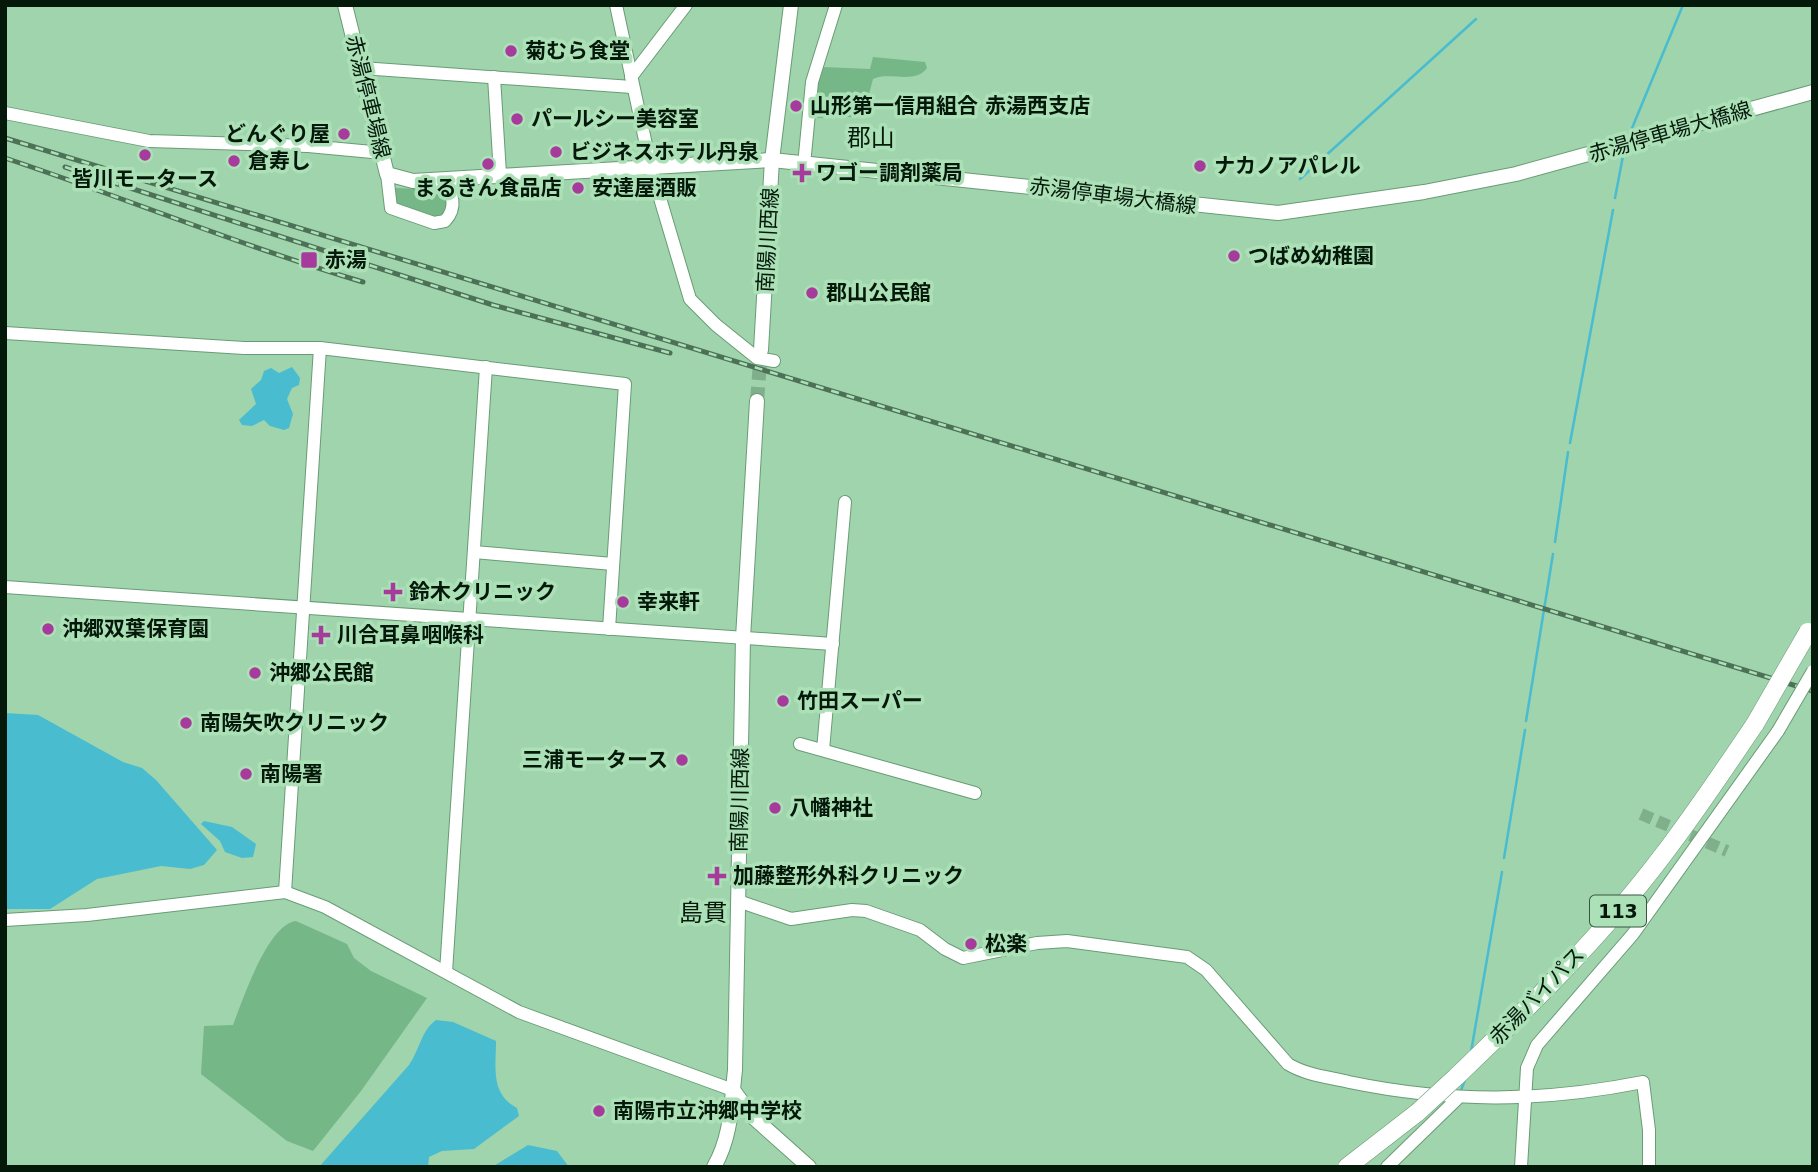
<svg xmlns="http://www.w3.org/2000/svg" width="1818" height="1172" viewBox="0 0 1818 1172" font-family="'DejaVu Sans','Noto Sans JP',sans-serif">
<rect width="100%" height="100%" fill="#9fd4ac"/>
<g fill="#75b786">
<path d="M873 57 925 62 927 68C915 85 889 71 873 79L867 102 851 117 813 118 819 73 823 67 870 69Z"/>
<polygon points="395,188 442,190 447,199 445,213 434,218 394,204"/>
<path d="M296 921 347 944 354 958 371 971 427 998 361 1091 313 1151 287 1141 201 1074 204 1026 233 1025C243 999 268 924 296 921Z"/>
</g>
<g fill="#49bcd0">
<polygon points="292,367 300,378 299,385 292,388 287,399 293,414 289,428 284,430 270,426 264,420 252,426 242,425 239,420 256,404 251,389 261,380 264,371 271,368 279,373"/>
<polygon points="5,713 38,715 123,762 142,768 156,780 217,850 204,865 190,869 161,866 97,879 50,909 5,909"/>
<polygon points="204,821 232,827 256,844 253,857 242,858 225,852 220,841 201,824"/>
<path d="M436 1020 453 1022 496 1041C496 1067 490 1094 517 1108L519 1116 474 1149 442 1151 429 1157 428 1167H319L409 1065C420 1049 421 1031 436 1020Z"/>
<polygon points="528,1145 557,1151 569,1167 492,1167"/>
</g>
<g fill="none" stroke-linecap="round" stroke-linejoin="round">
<g stroke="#49bcd0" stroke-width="2.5">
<polyline points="1630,133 1683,5"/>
<polyline points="1300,179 1476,19"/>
<polyline points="1615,198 1623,156"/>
<polyline points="1570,443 1613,210"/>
<polyline points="1555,542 1568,452"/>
<polyline points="1526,721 1553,554"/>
<polyline points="1504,858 1525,730"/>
<polyline points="1471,1052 1502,872"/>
<polyline points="1460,1093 1466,1077"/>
</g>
<polyline stroke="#80af8c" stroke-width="12" stroke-dasharray="12 6" stroke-linecap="butt" points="1641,814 1727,851"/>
<polyline stroke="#80af8c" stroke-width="14" stroke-dasharray="14 7" stroke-linecap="butt" points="757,401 761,350"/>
<g stroke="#699c76" stroke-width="14">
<g id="minor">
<polyline points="616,5 651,168 690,299 716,325 757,358 774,361"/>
<polyline points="361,68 632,87"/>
<polyline points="494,77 500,174"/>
<polyline points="631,77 686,5"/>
<polyline points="5,113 149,141 308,146 383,153"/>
<polyline points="804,165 812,82 836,5"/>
<path d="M387 174 391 208 434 223 445 221C458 207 452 194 444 179"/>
<polyline points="5,333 244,348 320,348 625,384 609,629"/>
<polyline points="474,552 613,564"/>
<polyline points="5,587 833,644"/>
<polyline points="800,744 975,793"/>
<polyline points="823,750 845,502"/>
<polyline points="285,892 320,348"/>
<path d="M738 901 791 919 852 910 866 911 920 930 945 949 963 958 1037 943 1067 941 1187 957 1206 970 1288 1064C1306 1075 1328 1077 1349 1082 1450 1103 1542 1102 1643 1082L1649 1130V1167"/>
<polyline points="5,920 87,915 285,892 325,907 519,1012 733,1090"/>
<polyline points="446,972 486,367"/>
<polyline points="1387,1167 1457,1099"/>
<polyline points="1521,1167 1527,1068 1537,1045 1633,934 1778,731"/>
</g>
</g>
<g stroke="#699c76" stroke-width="16">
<g id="major">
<polyline points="345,5 387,174 413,181 772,160 1278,213 1424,192 1516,174 1813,92"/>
<polyline points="761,350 772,160 791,5"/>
<polyline points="733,1090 753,1117 809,1167"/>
<path d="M714 1167C732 1135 731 1104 735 1070L743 638 757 401"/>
</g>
</g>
<g stroke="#699c76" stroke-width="19">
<g id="highway">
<path d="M1456 1077C1529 1007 1602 936 1663 855 1696 812 1725 768 1755 724"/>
<polyline points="1347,1167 1418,1112"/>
</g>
</g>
<use href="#minor" stroke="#fff" stroke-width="12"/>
<use href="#major" stroke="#fff" stroke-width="14"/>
<use href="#highway" stroke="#fff" stroke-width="18"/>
<g stroke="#4d7157" stroke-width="5">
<g id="rail">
<polyline points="5,138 1813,691"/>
<path d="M5 158C125 198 242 246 363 282"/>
<polyline points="65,167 493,305 670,353"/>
</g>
</g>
<use href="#rail" stroke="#ace1b8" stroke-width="2.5" stroke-dasharray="8" stroke-linecap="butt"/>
<g stroke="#699c76" stroke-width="14" stroke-linecap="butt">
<polyline id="minor-bridge" points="1778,731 1813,671"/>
</g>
<g stroke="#699c76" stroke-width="19" stroke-linecap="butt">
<g id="highway-bridge">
<polyline points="1755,724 1808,632"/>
<polyline points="1418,1112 1456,1077"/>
</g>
</g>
<use href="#minor-bridge" stroke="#fff" stroke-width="12"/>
<use href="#highway-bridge" stroke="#fff" stroke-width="18"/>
</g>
<g fill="#a63b9c" stroke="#ace1b8" stroke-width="2.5">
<circle cx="511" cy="51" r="7"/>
<circle cx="796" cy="106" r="7"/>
<circle cx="517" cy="119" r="7"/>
<circle cx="344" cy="134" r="7"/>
<circle cx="556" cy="152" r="7"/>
<circle cx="145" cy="155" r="7"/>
<circle cx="234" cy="161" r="7"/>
<circle cx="488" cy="164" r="7"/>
<circle cx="1200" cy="166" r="7"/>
<path d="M798.5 162.5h7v7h7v7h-7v7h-7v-7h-7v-7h7z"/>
<circle cx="578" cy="188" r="7"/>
<circle cx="1234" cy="256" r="7"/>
<rect x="300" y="251" width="18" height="18" rx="3.5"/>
<circle cx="812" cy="293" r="7"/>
<path d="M389.5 581.5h7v7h7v7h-7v7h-7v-7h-7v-7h7z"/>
<circle cx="623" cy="602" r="7"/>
<circle cx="48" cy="629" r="7"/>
<path d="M317.5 624.5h7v7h7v7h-7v7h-7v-7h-7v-7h7z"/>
<circle cx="255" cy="673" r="7"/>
<circle cx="783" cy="701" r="7"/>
<circle cx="186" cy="723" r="7"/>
<circle cx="682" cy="760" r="7"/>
<circle cx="246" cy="774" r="7"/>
<circle cx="775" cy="808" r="7"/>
<path d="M713.5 865.5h7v7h7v7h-7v7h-7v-7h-7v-7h7z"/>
<circle cx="971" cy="944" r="7"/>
<circle cx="599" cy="1111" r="7"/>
</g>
<g text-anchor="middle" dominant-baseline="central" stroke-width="7" stroke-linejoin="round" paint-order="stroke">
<rect fill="#ace1b8" stroke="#37553f" stroke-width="2" x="1590" y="895.5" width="56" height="31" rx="5"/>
<g font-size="19" font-weight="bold" fill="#05190b">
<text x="1618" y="911">113</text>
</g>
<g font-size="21" font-weight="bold" fill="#05190b" stroke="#ace1b8" text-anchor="start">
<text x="525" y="51">菊むら食堂</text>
<text x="810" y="106">山形第一信用組合 赤湯西支店</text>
<text x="531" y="119">パールシー美容室</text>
<text x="330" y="134" text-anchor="end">どんぐり屋</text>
<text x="570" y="152">ビジネスホテル丹泉</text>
<text x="248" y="161">倉寿し</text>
<text x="1214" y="166">ナカノアパレル</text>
<text x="816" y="173">ワゴー調剤薬局</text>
<text x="145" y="179" text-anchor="middle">皆川モータース</text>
<text x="488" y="188" text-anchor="middle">まるきん食品店</text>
<text x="592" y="188">安達屋酒販</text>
<text x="1248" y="256">つばめ幼稚園</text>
<text x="325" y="260">赤湯</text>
<text x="826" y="293">郡山公民館</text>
<text x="409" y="592">鈴木クリニック</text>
<text x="637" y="602">幸来軒</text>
<text x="62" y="629">沖郷双葉保育園</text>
<text x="337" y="635">川合耳鼻咽喉科</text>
<text x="269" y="673">沖郷公民館</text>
<text x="797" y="701">竹田スーパー</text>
<text x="200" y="723">南陽矢吹クリニック</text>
<text x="668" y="760" text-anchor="end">三浦モータース</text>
<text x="260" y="774">南陽署</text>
<text x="789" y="808">八幡神社</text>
<text x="733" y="876">加藤整形外科クリニック</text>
<text x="985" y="944">松楽</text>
<text x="613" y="1111">南陽市立沖郷中学校</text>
</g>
<g font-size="21" fill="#05190b" stroke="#ace1b8">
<text transform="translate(368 97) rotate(76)">赤湯停車場線</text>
<text transform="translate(1670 132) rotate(-16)">赤湯停車場大橋線</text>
<text transform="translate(1113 196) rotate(7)">赤湯停車場大橋線</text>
<text transform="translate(768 240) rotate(-87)">南陽川西線</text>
<text transform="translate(740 800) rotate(-89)">南陽川西線</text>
<text transform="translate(1537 996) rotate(-46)">赤湯バイパス</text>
</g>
<g font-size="24" fill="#05190b" stroke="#ace1b8">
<text x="871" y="138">郡山</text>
<text x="703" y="913">島貫</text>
</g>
</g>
<rect width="1818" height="1172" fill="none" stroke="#05190b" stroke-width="14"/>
</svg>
